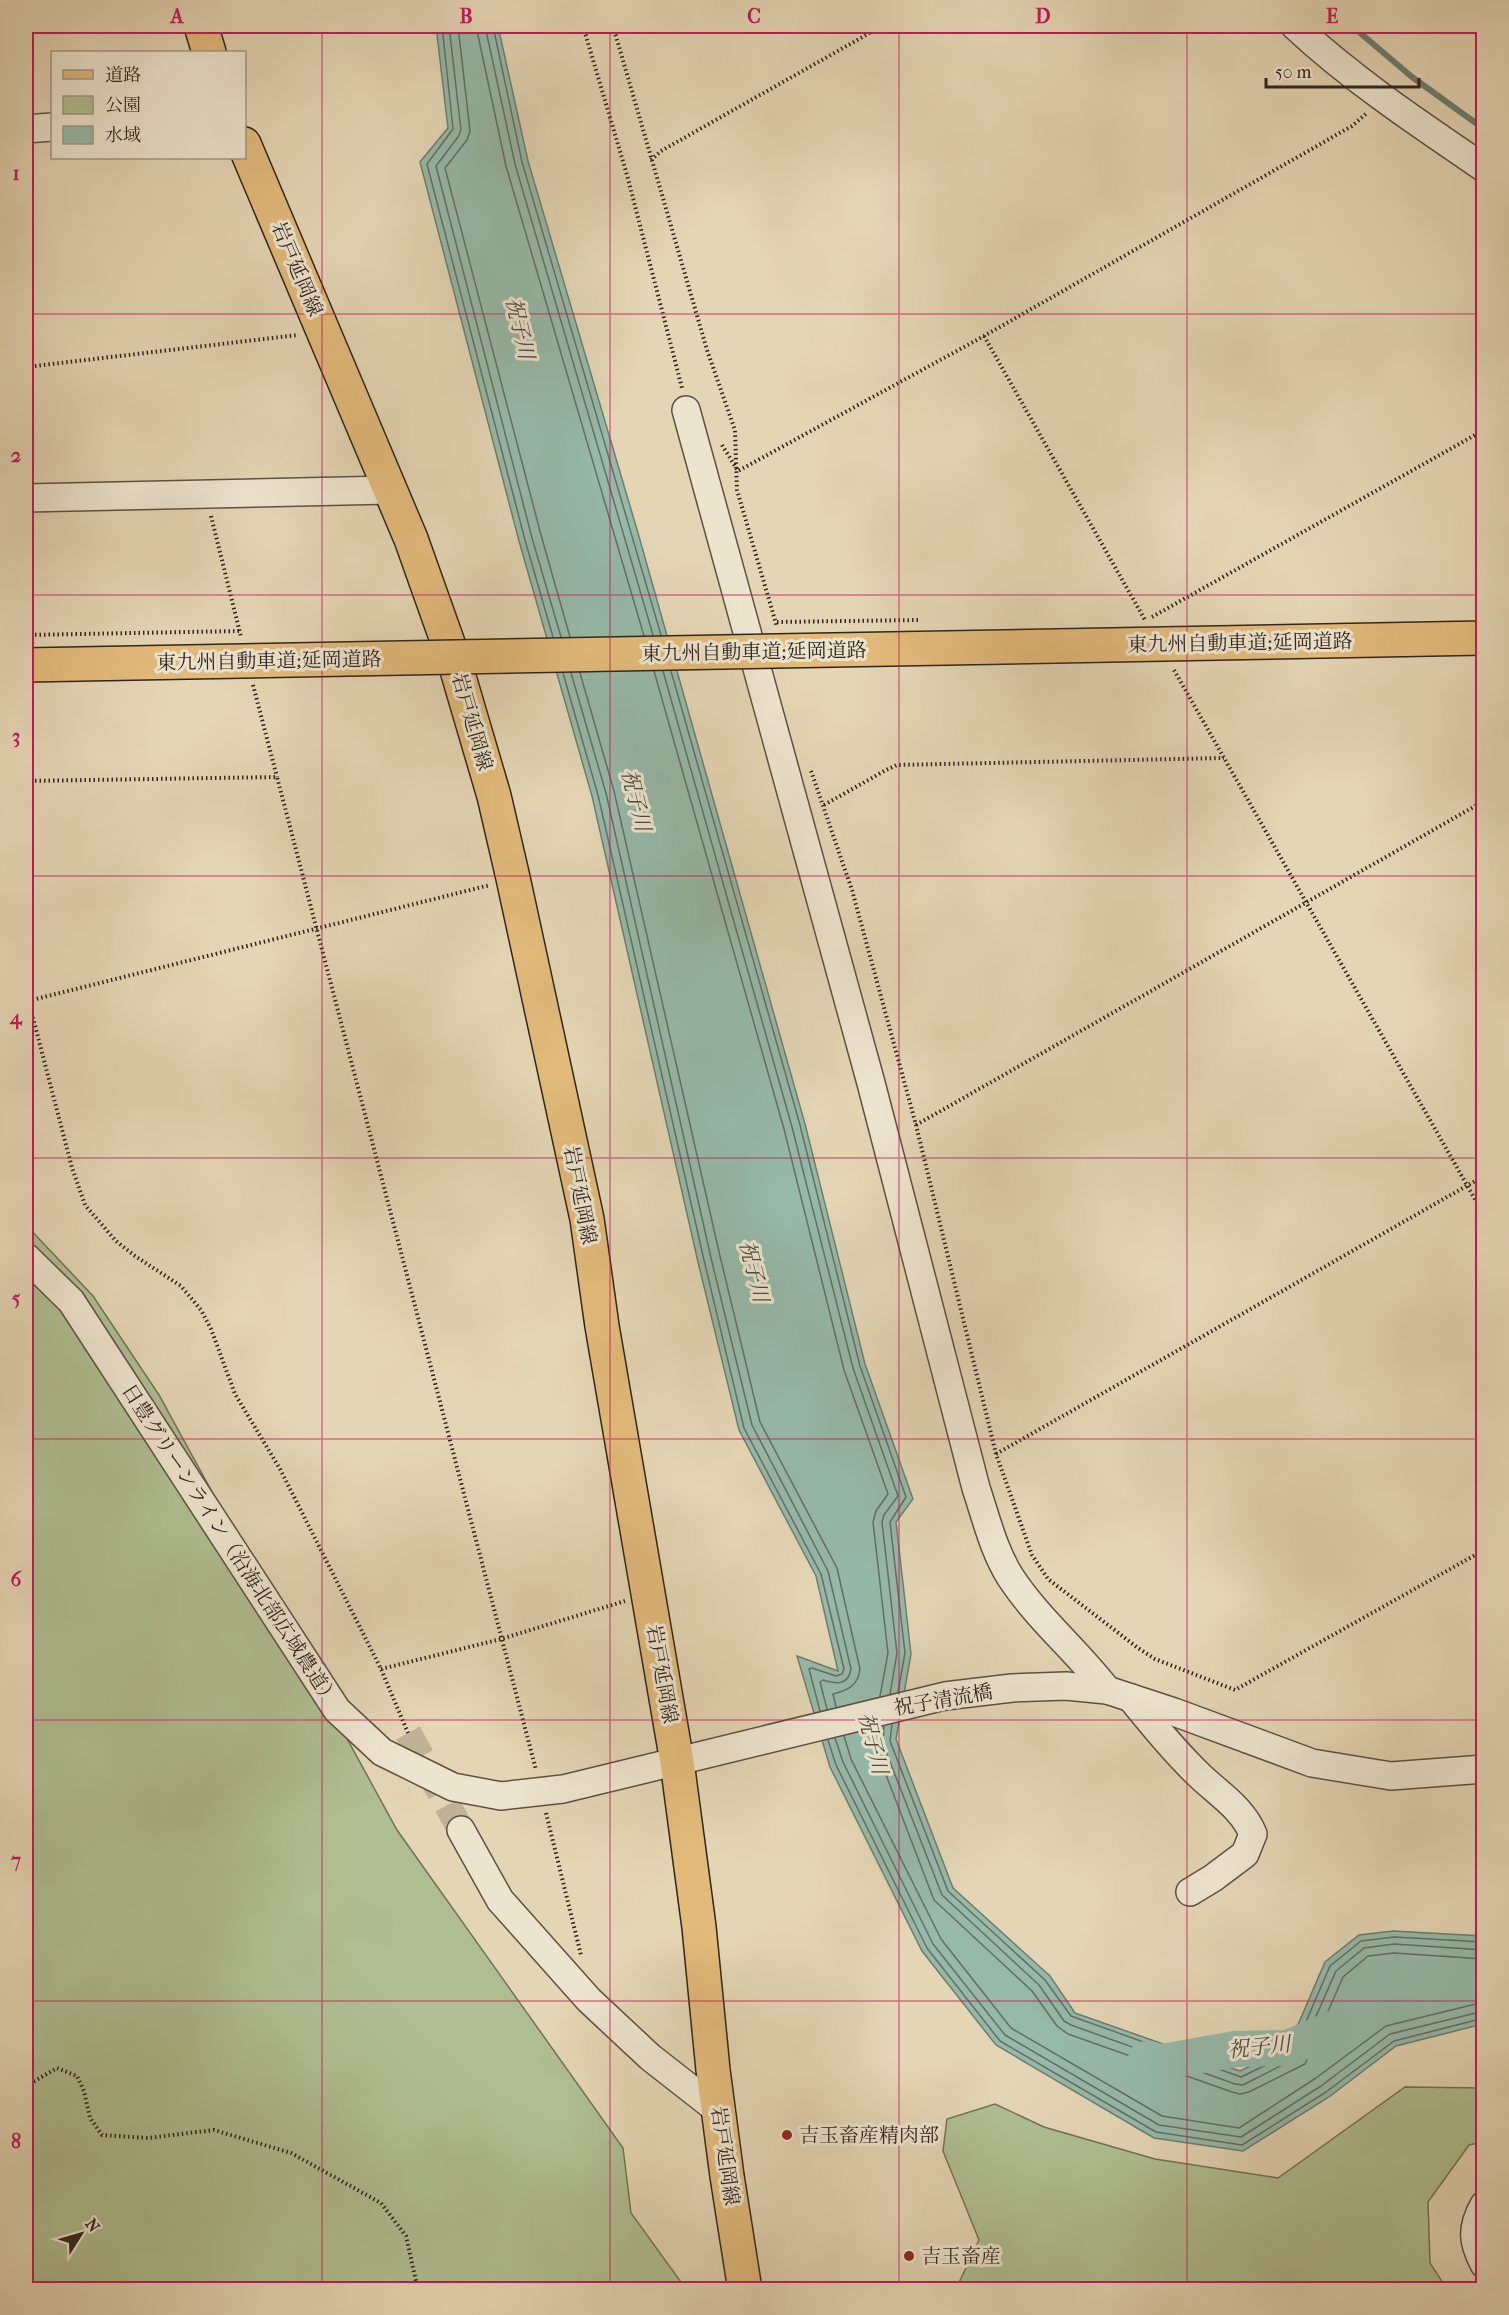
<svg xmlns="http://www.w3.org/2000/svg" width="1509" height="2315" viewBox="0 0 1509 2315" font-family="'IM FELL French Canon','Noto Serif JP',serif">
<rect width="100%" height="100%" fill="#e4d5b4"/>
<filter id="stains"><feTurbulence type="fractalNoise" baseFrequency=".00333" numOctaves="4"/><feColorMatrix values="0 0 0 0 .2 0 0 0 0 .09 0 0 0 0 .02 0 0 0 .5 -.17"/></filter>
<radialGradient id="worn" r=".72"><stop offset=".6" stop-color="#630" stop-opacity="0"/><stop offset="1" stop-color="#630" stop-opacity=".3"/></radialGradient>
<g fill="#afbe91" stroke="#707258" stroke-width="1.5">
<polygon points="26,1225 93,1296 159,1395 397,1830 623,2148 631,2213 686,2289 26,2289"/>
<polygon points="1405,2087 1483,2088 1483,2142 1469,2145 1428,2202 1430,2263 1447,2289 956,2289 979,2240 943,2151 947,2119 995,2104 1044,2127 1155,2159 1278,2178"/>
</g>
<polygon fill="#96b9a9" stroke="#6d7e71" stroke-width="1.5" points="436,26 498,26 528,161 638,533 805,1124 865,1364 913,1499 896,1522 911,1654 896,1739 953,1888 1050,1976 1075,2013 1240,2071 1288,2048 1325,1962 1359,1935 1393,1931 1483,1936 1483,2024 1396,2046 1329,2097 1243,2151 1154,2138 996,2045 922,1951 830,1767 797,1656 838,1671 816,1576 739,1430 698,1262 592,796 519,541 420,162 448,128"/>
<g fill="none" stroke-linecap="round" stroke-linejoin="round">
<g stroke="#636f64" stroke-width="1.5">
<polyline points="442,26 453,129 427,164 525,540 553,637"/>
<polyline points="449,26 461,130 458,137 436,166 532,538 561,637"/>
<polyline points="458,26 470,131 467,140 445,168 541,535 570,637"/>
<polyline points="476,26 506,166 644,636"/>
<polyline points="485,26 515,164 653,635"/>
<polyline points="493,26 522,162 661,635"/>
<polyline points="654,671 784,1129 844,1370 888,1494 876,1511 873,1522 888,1653 880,1696"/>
<polyline points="663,671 792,1127 853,1368 898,1496 884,1515 882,1522 897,1653 890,1694"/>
<polyline points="671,671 800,1125 860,1366 906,1497 890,1522 905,1653 898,1692"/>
<polyline points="563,673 598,795 704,1260 744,1428 821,1574 844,1669 842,1674 836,1676 812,1668 809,1669 820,1711"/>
<path d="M571 673 606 793 711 1258 752 1425 828 1571 851 1669C848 1686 836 1684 823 1680L820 1682 827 1709"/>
<path d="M580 673 614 791 720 1256 760 1422 837 1568 860 1669C858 1686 848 1690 833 1694L836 1707"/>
<polyline points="892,1724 890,1741 948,1891 1045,1980 1071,2016 1241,2077 1293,2052 1330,1966 1361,1941 1394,1937 1484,1942"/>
<polyline points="884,1726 883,1744 942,1895 1039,1985 1064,2021 1071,2025 1235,2084 1243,2085 1298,2057 1336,1971 1364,1948 1394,1944 1484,1950"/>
<polyline points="875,1728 875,1746 934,1900 1032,1991 1057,2026 1068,2034 1232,2092 1240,2094 1249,2092 1305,2064 1343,1977 1368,1956 1394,1953 1484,1959"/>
<polyline points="844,1736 851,1759 941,1939 1011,2028 1162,2116 1239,2128 1316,2078 1386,2026 1484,2002"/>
<polyline points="835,1738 843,1762 933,1944 1005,2035 1159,2125 1241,2137 1321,2086 1390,2034 1484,2011"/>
<polyline points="828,1740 836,1765 927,1948 1000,2041 1156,2132 1242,2145 1326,2092 1394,2041 1484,2018"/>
</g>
<polyline stroke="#6d7e71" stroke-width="6" points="1352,26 1412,77 1484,129"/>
<polyline stroke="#96b9a9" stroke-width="36" points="1146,2059 1162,2062 1235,2049 1288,2048 1332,2029"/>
<polyline stroke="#c0b296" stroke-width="27" stroke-dasharray="27 14" stroke-linecap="butt" points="408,1733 461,1830"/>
<g stroke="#5d5144" stroke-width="30">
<g id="minor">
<path d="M1295 26C1353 80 1418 123 1484 168"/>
<polyline points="26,129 52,127"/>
<path d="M686 410 871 1083 976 1488C986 1518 994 1552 1011 1578 1038 1619 1077 1651 1107 1690"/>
<polyline points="26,498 389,490"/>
<polyline points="26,1257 71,1301 337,1710 382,1752 453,1787 501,1796 563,1789 945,1696 1012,1688 1066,1686 1107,1690 1174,1712 1312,1763 1391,1776 1484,1769"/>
<path d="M1131 1698C1153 1725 1175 1752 1200 1776 1219 1794 1243 1809 1253 1834L1245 1854 1213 1878 1190 1892"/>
<polyline points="461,1830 500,1900 589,2000 650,2057 719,2111"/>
<path d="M1484 2205C1471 2228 1472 2241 1484 2264"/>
</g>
</g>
<g stroke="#30251e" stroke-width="36">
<g id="major">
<polyline points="201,26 209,52"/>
<polyline points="244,144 411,539 454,660 494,796 513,878 587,1219 602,1326 677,1762 699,1927 713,2070 727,2176 745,2290"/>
</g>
</g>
<g stroke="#30251e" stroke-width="4" stroke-dasharray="1.5 3" stroke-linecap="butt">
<polyline points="583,26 627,175 682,388"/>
<polyline points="613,26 707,350 735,430 737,490 777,627"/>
<polyline points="651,160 661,151 882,26"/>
<polyline points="984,336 1145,620"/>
<polyline points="26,367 298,335"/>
<polyline points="722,445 738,471 984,336 1352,126 1367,113"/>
<polyline points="211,516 241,637"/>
<polyline points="1152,617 1484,430"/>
<polyline points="777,622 920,620"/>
<polyline points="26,635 240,631"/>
<polyline points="1174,670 1484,1215"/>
<polyline points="253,685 277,777"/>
<polyline points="811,771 852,890 916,1125 996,1454 1032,1555 1048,1579 1138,1648 1155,1659 1235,1690 1484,1550"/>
<polyline points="26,781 277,777 536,1770"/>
<polyline points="824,805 886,770 897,765 1224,758"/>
<polyline points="26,991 72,1168 85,1205 116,1241 135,1256 181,1286 201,1310 211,1329 235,1394 280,1469 381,1669 408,1733"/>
<polyline points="28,1001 490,885"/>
<polyline points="916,1125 1484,801"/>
<polyline points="996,1454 1484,1176"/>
<polyline points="381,1669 501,1639 625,1601"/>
<polyline points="546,1813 581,1955"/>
<polyline points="26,2086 57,2068 77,2076 84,2091 90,2118 102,2135 148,2138 214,2130 291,2153 381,2203 406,2236 418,2290"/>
</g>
<use href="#minor" stroke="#ede4ce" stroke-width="27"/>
<use href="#major" stroke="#e2ba7a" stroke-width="33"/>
<g stroke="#30251e" stroke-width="36" stroke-linecap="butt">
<polyline id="highway-bridge" points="26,665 1484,638"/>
</g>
<use href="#highway-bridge" stroke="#e2ba7a" stroke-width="33"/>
</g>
<path fill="none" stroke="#c2185b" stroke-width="1.5" stroke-opacity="0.55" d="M322 26V2290M610 26V2290M899 26V2290M1187 26V2290M26 314H1484M26 595H1484M26 876H1484M26 1158H1484M26 1439H1484M26 1720H1484M26 2001H1484"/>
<g fill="#8f2418" stroke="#ede4ce" stroke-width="2">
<circle cx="787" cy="2135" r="6"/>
<circle cx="909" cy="2256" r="6"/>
</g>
<g text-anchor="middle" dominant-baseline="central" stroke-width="6" stroke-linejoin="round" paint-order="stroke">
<g font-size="20" fill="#30251e" stroke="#ede4ce">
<text transform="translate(297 269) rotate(67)">岩戸延岡線</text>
<text transform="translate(1240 643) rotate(-1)">東九州自動車道;延岡道路</text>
<text transform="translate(754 652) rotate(-1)">東九州自動車道;延岡道路</text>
<text transform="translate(269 661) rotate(-1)">東九州自動車道;延岡道路</text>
<text transform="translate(472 722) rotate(74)">岩戸延岡線</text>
<text transform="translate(580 1195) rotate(79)">岩戸延岡線</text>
<text transform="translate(230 1545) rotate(57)">日豊グリーンライン（沿海北部広域農道）</text>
<text transform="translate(662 1674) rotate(80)">岩戸延岡線</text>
<text transform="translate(943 1700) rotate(-10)">祝子清流橋</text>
<text transform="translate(725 2156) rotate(82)">岩戸延岡線</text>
</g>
<g font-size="20" fill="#30251e" stroke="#ede4ce" text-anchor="start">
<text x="799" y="2135">吉玉畜産精肉部</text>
<text x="921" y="2256">吉玉畜産</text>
</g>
<g font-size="21" font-style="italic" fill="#4a4a41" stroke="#ede4ce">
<text transform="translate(520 328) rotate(77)">祝子川</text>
<text transform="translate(636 800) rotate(76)">祝子川</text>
<text transform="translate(754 1271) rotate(76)">祝子川</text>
<text transform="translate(873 1743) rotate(76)">祝子川</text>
<text transform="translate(1259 2047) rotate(-6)">祝子川</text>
</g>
</g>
<rect width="1509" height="2315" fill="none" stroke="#e4d5b4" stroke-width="66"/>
<rect x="51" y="51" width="195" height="108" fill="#ede4ce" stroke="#a19888" stroke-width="1.5"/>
<rect x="63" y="70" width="30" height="9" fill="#e2ba7a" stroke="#a19888" stroke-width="1.5"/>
<text x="105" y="81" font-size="18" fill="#30251e">道路</text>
<rect x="63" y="96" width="30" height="18" fill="#afbe91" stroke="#a19888" stroke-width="1.5"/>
<text x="105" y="111" font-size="18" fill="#30251e">公園</text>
<rect x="63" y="126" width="30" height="18" fill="#96b9a9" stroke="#a19888" stroke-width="1.5"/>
<text x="105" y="141" font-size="18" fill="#30251e">水域</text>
<g transform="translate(81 2234) rotate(53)" stroke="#ede4ce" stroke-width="4.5" paint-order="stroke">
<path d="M0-4.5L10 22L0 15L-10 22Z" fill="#30251e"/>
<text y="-9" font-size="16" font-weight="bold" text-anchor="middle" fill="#30251e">N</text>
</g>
<path d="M1266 78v9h153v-9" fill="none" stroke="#30251e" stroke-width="3"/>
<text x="1275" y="78" font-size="18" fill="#30251e" stroke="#ede4ce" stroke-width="4.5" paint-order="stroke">50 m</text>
<rect x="33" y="33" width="1443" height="2249" fill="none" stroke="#c2185b" stroke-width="2"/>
<g font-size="20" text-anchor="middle" font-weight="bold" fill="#c2185b">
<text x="177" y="23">A</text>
<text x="466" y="23">B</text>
<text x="754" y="23">C</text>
<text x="1043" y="23">D</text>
<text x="1332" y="23">E</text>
<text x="16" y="180">1</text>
<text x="16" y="462">2</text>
<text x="16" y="743">3</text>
<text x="16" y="1024">4</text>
<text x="16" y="1305">5</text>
<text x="16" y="1586">6</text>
<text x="16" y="1867">7</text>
<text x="16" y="2148">8</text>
</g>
<rect width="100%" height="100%" filter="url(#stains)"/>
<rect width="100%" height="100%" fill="url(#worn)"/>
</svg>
